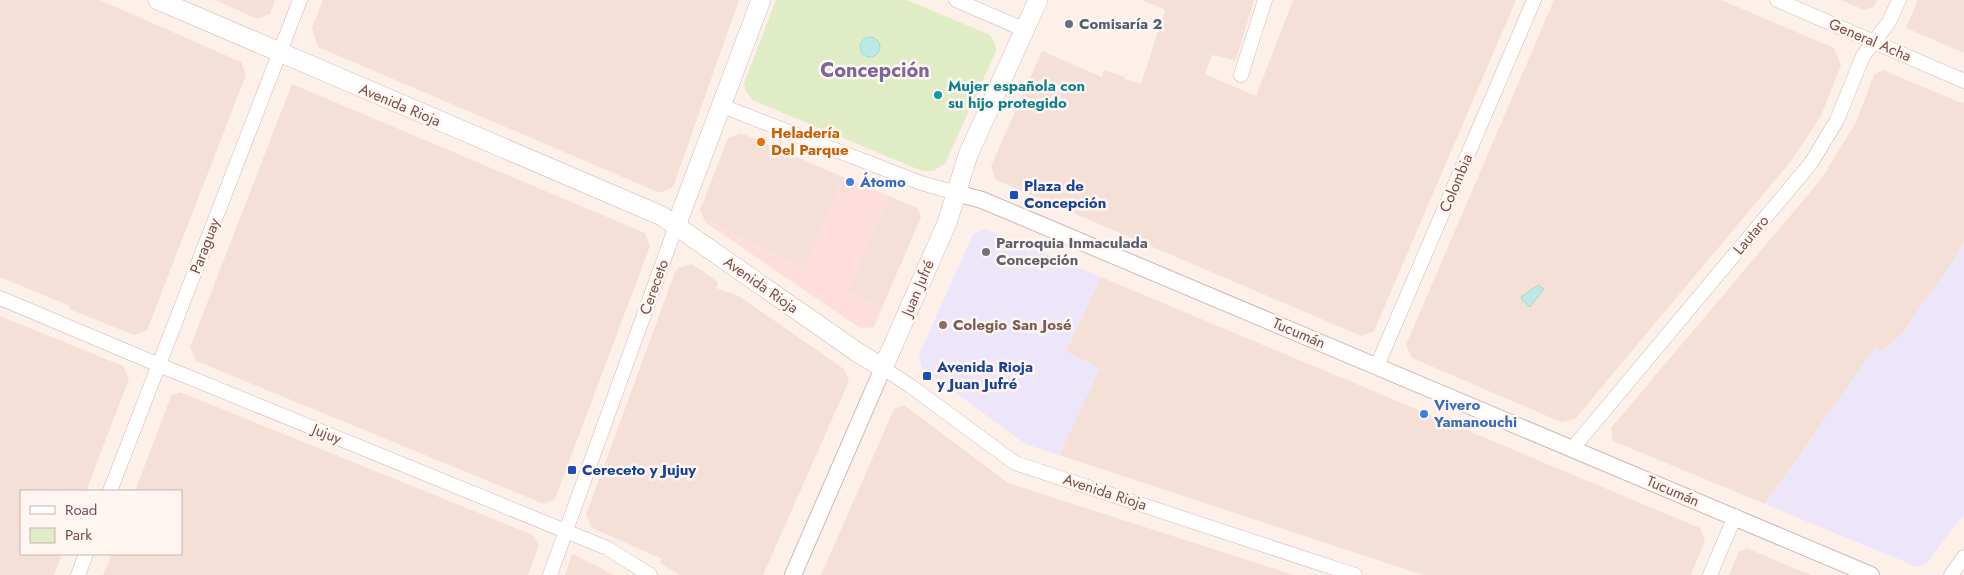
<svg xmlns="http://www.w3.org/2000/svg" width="1964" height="575" viewBox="0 0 1964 575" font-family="Jost,sans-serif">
<rect width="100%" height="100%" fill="#fdf0e9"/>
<g fill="#f5e0d7">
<polygon points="0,0 100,0 241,62 246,75 147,330 134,335 69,309 70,306 0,277"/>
<polygon points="215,0 275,0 270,14 257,19"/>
<polygon points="323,0 739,0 674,184 673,187 660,193 318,47 312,28"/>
<polygon points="1142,0 1254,0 1236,60 1212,55 1205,74 1256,96 1293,0 1516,0 1374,331 1361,336 996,180 991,166 1042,51 1102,77 1104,70 1125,77 1125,79 1141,84 1165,10"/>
<polygon points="1554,0 1721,0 1834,48 1841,65 1821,116 1791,161 1575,419 1561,422 1412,358 1406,345"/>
<polygon points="1841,0 1877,0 1874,7 1864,10"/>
<polygon points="1918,0 1964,0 1964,53 1906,28"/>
<polygon points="1883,70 1964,104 1964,240 1955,259 1900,336 1880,352 1875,348 1765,504 1613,441 1611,428 1822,178 1856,122 1874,75"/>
<polygon points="292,84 645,233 650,246 555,499 544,504 196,361 190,347"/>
<polygon points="741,133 843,177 805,269 704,219 700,210 728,138"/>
<polygon points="889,196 917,208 921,217 882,308 847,291"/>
<polygon points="692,264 718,282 716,288 739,296 844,369 849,381 763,575 680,575 660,563 662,559 592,528 586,515 675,272 678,268"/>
<polygon points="1101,277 1700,528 1705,541 1691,575 1423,575 1059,455 1100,368 1066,352"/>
<polygon points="0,316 123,366 129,379 86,491 21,491 21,554 62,554 54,575 0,575"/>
<polygon points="180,392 533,535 539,546 528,575 103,575 112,554 181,554 181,491 135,491 171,396"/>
<polygon points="904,405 1008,483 1294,575 821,575 894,409"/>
<polygon points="1747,548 1777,561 1811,575 1729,575 1739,551"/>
<polygon points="572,554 599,567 613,575 565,575"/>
</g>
<polygon fill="#fededd" points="843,177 889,196 848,291 882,308 874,327 860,328 706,223 704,219 804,269"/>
<g fill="#ede6fa">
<polygon points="986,229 1101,277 1066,352 1100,368 1059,455 1025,444 922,368 919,355 973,234"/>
<polygon points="1964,240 1964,514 1926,564 1917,567 1765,504 1875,348 1880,352 1900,336 1955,259"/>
</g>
<polygon fill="#e0ecc6" points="776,0 907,0 990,35 995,43 996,51 945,164 933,171 922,171 752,100 746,91 744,83"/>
<g fill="#bce9e3" stroke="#a2dbd4">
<circle cx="870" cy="47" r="10"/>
<polygon points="1538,285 1544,289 1530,307 1522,300 1521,297"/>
</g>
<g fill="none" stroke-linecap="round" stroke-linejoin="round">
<g stroke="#d3b6b1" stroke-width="15">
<g id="minor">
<polyline points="956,0 1025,30"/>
<polyline points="1777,0 1964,81"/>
<polyline points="1241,75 1265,0"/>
<polyline points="722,106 921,183 956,193"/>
<polyline points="0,298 159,365 607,548 650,575"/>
<polyline points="1377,366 1534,0"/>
<polyline points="883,368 912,387 1015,463 1355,575"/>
<polyline points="1572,449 1811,163 1837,120 1863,56 1889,22 1899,0"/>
<polyline points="110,491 300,0"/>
<polyline points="78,575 86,554"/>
<polyline points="550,575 676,226"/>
<polyline points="1710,575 1735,516"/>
<polyline points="1951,575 1964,557"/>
</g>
</g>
<g stroke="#d3b6b1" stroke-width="18">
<g id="tertiary">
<polyline points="956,193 982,200 1871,575"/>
<polyline points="793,575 883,368"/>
</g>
</g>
<g stroke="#d8b7b0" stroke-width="20">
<g id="secondary">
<polyline points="158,0 662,216 857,352 883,368 947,223 968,155 1038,0"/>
<polyline points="676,226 761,0"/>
</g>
</g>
<use href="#minor" stroke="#fff" stroke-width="14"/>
<use href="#tertiary" stroke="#fff" stroke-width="16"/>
<use href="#secondary" stroke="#fff" stroke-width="19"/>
</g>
<circle fill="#5c6f8a" stroke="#fff6f1" stroke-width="2" cx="1069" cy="24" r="5"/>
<circle fill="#0f9aa8" stroke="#fff6f1" stroke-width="2" cx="938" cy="95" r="5"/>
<circle fill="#e8710a" stroke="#fff6f1" stroke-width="2" cx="761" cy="142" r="5"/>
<g fill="#3f7fe0" stroke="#fff6f1" stroke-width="2">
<circle cx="850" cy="182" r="5"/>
<circle cx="1424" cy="414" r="5"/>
</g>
<g fill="#1a4fb4" stroke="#fff6f1" stroke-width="2">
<rect x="1009" y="190" width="10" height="10" rx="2.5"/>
<rect x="922" y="371" width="10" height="10" rx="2.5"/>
<rect x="567" y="465" width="10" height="10" rx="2.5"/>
</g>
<circle fill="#6b7280" stroke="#fff6f1" stroke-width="2" cx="986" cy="252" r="5"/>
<circle fill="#8d6e63" stroke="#fff6f1" stroke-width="2" cx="943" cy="325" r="5"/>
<g text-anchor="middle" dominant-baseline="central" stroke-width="5" stroke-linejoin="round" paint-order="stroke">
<g font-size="15" font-weight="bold" fill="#4e5e75" stroke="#fff6f1" text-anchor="start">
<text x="1079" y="24">Comisaría 2</text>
</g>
<g font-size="15" fill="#7a4f4b" stroke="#fff6f1">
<text transform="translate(1870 40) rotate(23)">General Acha</text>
<text transform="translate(400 105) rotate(23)">Avenida Rioja</text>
<text transform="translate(1456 183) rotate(-67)">Colombia</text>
<text transform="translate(1751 235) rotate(-50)">Lautaro</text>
<text transform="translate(205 246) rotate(-69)">Paraguay</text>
<text transform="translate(761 285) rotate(35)">Avenida Rioja</text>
<text transform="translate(654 287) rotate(-70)">Cereceto</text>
<text transform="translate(918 288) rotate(-67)">Juan Jufré</text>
<text transform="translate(1299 333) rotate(23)">Tucumán</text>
<text transform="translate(327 434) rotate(22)">Jujuy</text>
<text transform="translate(1673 491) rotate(23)">Tucumán</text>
<text transform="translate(1105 492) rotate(18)">Avenida Rioja</text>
</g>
<g font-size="15" font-weight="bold" fill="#0d838f" stroke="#fff6f1" text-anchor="start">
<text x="948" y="86">Mujer española con<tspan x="948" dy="17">su hijo protegido</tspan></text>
</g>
<g font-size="15" font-weight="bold" fill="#c56008" stroke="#fff6f1" text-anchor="start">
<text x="771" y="133">Heladería<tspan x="771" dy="17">Del Parque</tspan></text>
</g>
<g font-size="15" font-weight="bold" fill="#366cbe" stroke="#fff6f1" text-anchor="start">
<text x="860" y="182">Átomo</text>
<text x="1434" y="405">Vivero<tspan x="1434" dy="17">Yamanouchi</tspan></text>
</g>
<g font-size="15" font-weight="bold" fill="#164399" stroke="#fff6f1" text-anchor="start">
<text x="1024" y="186">Plaza de<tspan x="1024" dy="17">Concepción</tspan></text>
<text x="937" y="367">Avenida Rioja<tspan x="937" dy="17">y Juan Jufré</tspan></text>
<text x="582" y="470">Cereceto y Jujuy</text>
</g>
<g font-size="15" font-weight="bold" fill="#5b616d" stroke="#fff6f1" text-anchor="start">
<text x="996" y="243">Parroquia Inmaculada<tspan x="996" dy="17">Concepción</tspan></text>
</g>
<g font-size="15" font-weight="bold" fill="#785e54" stroke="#fff6f1" text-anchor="start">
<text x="953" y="325">Colegio San José</text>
</g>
<g font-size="20" font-weight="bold" fill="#7c679c" stroke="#fff6f1">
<text x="875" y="70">Concepción</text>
</g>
</g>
<rect x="20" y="490" width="162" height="65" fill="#fff6f1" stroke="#cab3af"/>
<rect x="30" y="506" width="25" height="8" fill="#ffffff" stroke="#cab3af"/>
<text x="65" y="515" font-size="15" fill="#7a4f4b">Road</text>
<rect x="30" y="528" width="25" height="15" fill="#e0ecc6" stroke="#cab3af"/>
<text x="65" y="540" font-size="15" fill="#7a4f4b">Park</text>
</svg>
